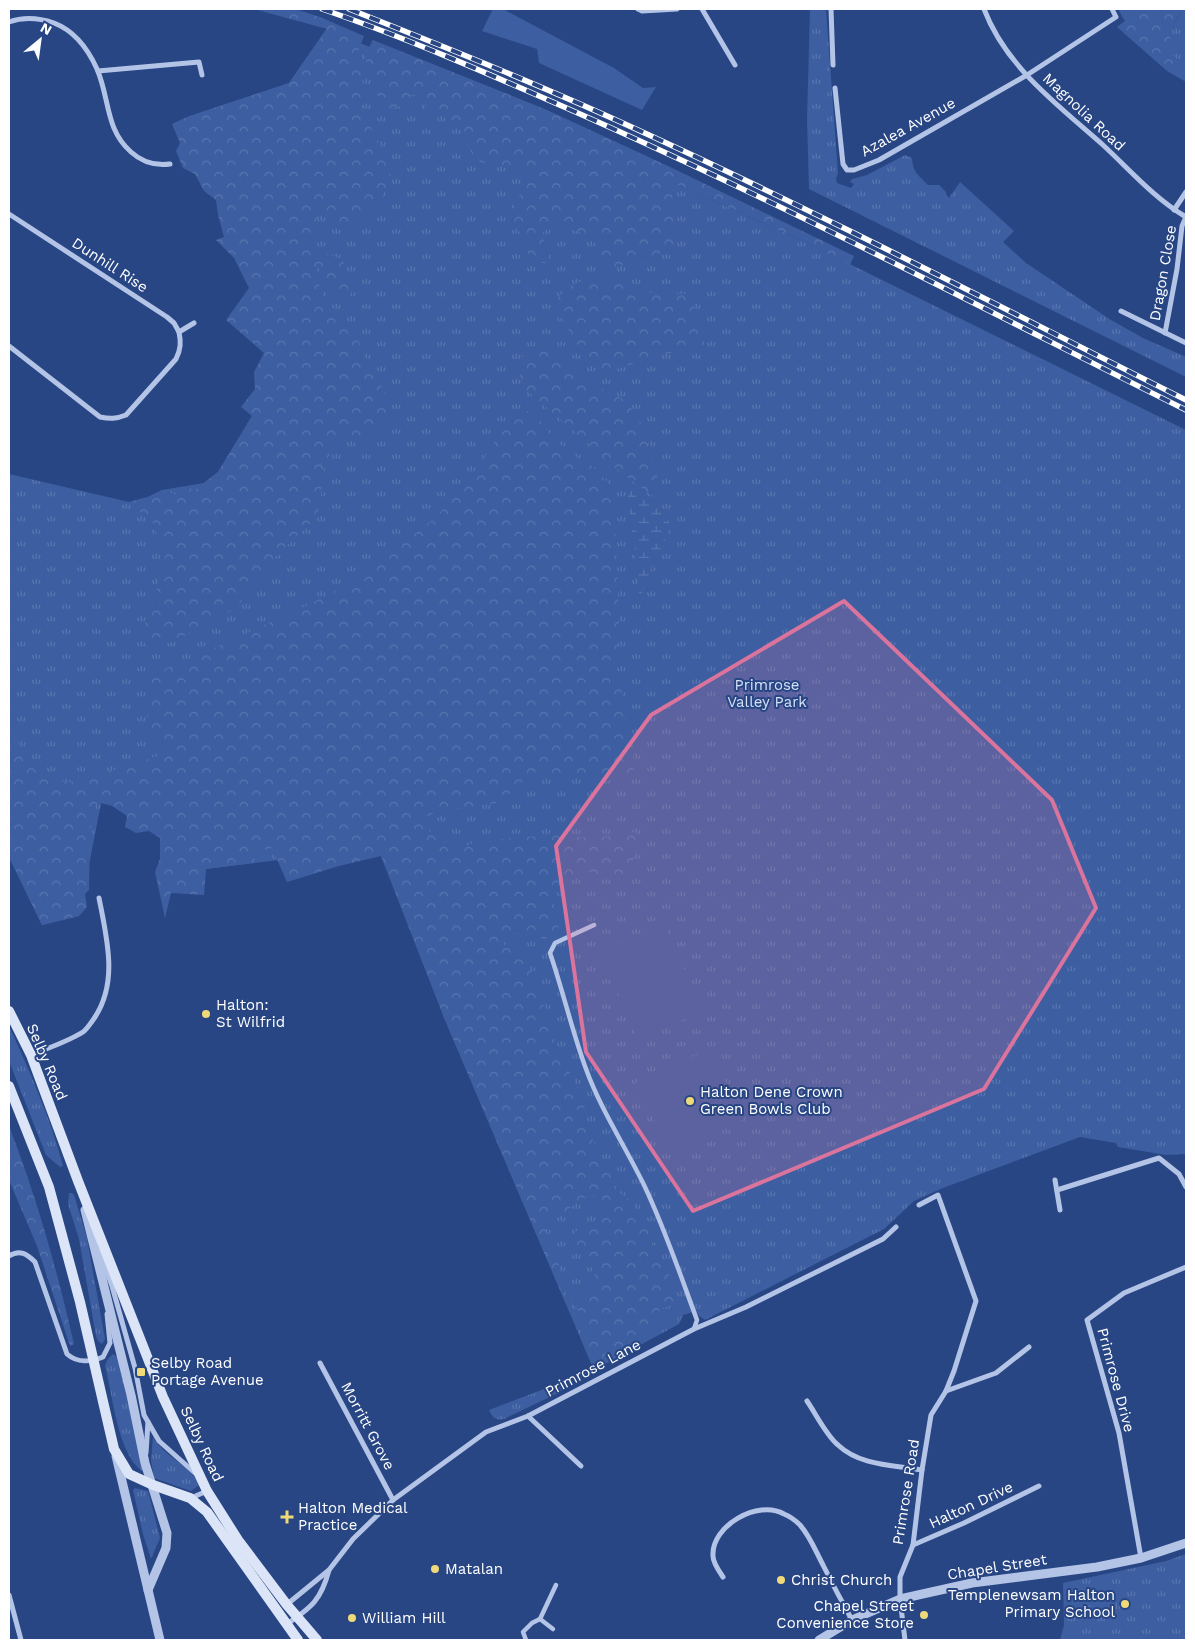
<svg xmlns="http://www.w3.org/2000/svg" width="1195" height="1649" viewBox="0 0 1195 1649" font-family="'Work Sans',sans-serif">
<defs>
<pattern id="grass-tufts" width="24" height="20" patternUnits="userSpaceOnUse" patternTransform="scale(1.25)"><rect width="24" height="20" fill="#3d5ea1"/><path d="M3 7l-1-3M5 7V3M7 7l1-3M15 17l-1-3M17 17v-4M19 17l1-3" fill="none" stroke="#5a76af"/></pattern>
<pattern id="forest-crowns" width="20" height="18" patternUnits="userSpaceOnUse" patternTransform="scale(1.25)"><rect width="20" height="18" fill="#3d5ea1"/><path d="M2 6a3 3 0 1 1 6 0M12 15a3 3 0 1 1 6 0" fill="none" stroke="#5a76af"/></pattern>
<pattern id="wetland-marsh" width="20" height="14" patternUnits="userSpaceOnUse" patternTransform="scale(1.25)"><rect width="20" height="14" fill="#3d5ea1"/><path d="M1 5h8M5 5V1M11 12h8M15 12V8" fill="none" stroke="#5a76af"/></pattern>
</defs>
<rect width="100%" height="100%" fill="#284684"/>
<g fill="url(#grass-tufts)">
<path d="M810 9H826L838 173 836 179 837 183 851 188 854 184 850 182 852 179 867 175 905 155 912 158C913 172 917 174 928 185H939L946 192V194L949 198 960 182 1014 231 1003 242 1026 263 1111 320 1143 338 1186 357V377L809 189 807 120Z"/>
<path d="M1184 9H1186V82L1167 71 1176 66C1174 63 1169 57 1168 53 1165 40 1176 17 1184 9Z"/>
<path d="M327 28 801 240 1186 430V1154L1166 1155 1118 1147 1116 1143 1080 1137 943 1188 914 1201 884 1229 705 1320 699 1316 696 1311 683 1315 679 1324 594 1370 558 1393 504 1419C496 1421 492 1417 489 1410L594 1370 445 1020 378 848 188 871 120 777 105 783 79 916 42 925 9 857V474L129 502 148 497 162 490 204 483 218 472 286 360 187 117 289 83Z"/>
<path d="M9 1026C30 1072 50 1117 63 1166L60 1167 46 1155 9 1061Z"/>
<polygon points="69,1193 72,1193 74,1195 87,1238 105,1339 102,1344 98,1341 96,1336 79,1239 68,1204"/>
<path d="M113 1354 119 1358 146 1473C118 1460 113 1395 105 1366L107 1360Z"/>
<path d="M153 1437C162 1455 195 1469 199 1485L191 1491 154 1478 151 1460Z"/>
<polygon points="135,1488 148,1491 160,1538 151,1559 143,1534 133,1490"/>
<polygon points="1186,1554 1186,1640 1060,1640 1064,1625 1063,1583 1166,1561"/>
</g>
<g fill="url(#forest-crowns)">
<path d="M254 9H295L320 17 364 36 357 54 364 88 361 109 382 149 389 166 391 178 380 201 352 227 341 226 321 214 316 221 313 241 320 252 342 259C347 271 354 282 351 295L345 298 337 295 332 284 321 274 318 267 315 275 324 297 341 318 355 331 363 352 392 407 393 416 386 426 369 434 345 440 331 450 323 473 320 506 314 520 276 556 266 576 256 583 236 608 175 641 149 648 140 638 152 607 165 556 153 523 129 502 148 497 162 490 178 495 180 487 196 489 218 472 252 416 241 407 255 389 254 372 264 353 226 320 249 288 234 258 216 240 224 237 218 215 216 200 204 191 195 174 183 168 176 151 180 143 172 124 187 117 289 83 327 29Z"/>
<path d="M1118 9H1184C1172 21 1170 36 1168 52L1176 58V67L1167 71 1117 27 1125 21Z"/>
<path d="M373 40 547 110 668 166 854 256 850 265 801 240 673 183C669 200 678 214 677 231 676 239 672 247 671 255L661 253 644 262 612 267 604 264 597 255 600 245 596 238 564 227H549L542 234 550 262 541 263 529 261C528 255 528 247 526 242 522 233 514 227 513 217 511 198 532 190 520 169L506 168 493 164 481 163 472 154 459 126 446 118 426 109V100L417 95H411L406 105 384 110 367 67 365 54Z"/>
<path d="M588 279H615L628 288 644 292 685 294C697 309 705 327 704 346L694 352 669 353 616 369H603L588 357 571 337 566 323 556 313 552 306C563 290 570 284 588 279Z"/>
<path d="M537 347 552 352 573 370 599 387 626 401 640 421 650 448 661 490 655 498 624 475 524 388C518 372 517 367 524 351Z"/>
<path d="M529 411 538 417 549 433 566 450 597 470 610 485 616 540 619 627 616 660 608 689 621 687 626 727 633 744 634 776 607 781 532 772 516 789 498 803 439 811 424 818V827L454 850 476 842 503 839 548 835 596 838 636 832C636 849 633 863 627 878L614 880 602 879 584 868C570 878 556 884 550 900L557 908 565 912 568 919 543 941 538 934 528 938 515 933 509 935 503 943 507 948H515L525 958 534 977 557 1048 582 1096 585 1112 581 1120C595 1144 609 1166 618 1192L630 1200 643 1220 653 1243 667 1267 676 1304 660 1309 656 1326 650 1334 594 1370 580 1337 592 1333 572 1301C579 1292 589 1290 599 1286L585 1252 576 1251 570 1239 576 1231 599 1222 602 1206 600 1195C584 1195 574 1203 564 1215L556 1213 544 1219 546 1233 556 1253 559 1265 560 1280 566 1304 445 1020 381 856 339 866 287 882 272 848 256 852 254 863 206 869 204 895 171 893 165 918 155 872 160 859V838L149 831 136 833 125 827 127 816 112 806 97 802 90 830 89 890 85 894 87 907 79 916 42 925 9 857V734L13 735C26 757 40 776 66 782 76 784 145 760 160 755L161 745 155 740 147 720 150 678 153 674 201 654 302 608 355 581 436 517 466 484 489 451 507 421 518 413Z"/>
<path d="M9 1126C37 1198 57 1270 74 1344L70 1346 37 1246 9 1180Z"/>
</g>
<polygon fill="url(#wetland-marsh)" points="626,482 666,515 669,522 668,535 655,559 639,600 636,559"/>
<g fill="#3d5ea1">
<polygon points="493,9 503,9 614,68 643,88 656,87 642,110 539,63 537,49 482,31"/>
<polygon points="664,923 703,1011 638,1039 599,951"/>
<polygon points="710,1049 744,1119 670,1155 636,1082"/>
</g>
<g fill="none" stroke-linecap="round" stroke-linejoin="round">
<g stroke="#b3c4e7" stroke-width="4.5">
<path d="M594 925 555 943 550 953C563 991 572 1031 586 1069 601 1110 625 1146 644 1185 665 1229 680 1274 697 1320L694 1329"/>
<polyline points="540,1619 553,1629"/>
<polyline points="526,1640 523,1632 532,1623 540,1619 556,1585"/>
</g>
<g stroke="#b3c4e7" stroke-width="5">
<polyline points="638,9 642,11 677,9"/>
<polyline points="702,9 735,65"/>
<polyline points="831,9 833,65"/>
<path d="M984 9C1006 67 1058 105 1103 145 1130 170 1154 198 1186 217"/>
<path d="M9 22C23 17 39 18 54 23 75 31 88 49 97 69 110 99 105 129 131 152 143 163 155 166 170 164"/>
<polyline points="98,71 199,62 202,75"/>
<polyline points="835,88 843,164 847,170 854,170 879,160 1027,75 1116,17 1112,9"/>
<polyline points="1174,210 1186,192"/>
<polyline points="9,214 167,317 174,323 179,332 194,323"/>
<polyline points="1121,311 1186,343"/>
<polyline points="1165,333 1177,269 1182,226 1186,217"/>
<path d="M9 346 100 417C110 419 116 419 126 415L176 359C181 349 181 342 179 332"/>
<path d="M31 1055C48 1048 67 1042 83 1032 87 1029 90 1024 93 1020 119 984 107 939 99 898"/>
<polyline points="1055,1180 1060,1210"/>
<polyline points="1057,1190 1159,1158 1179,1174 1186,1187"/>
<polyline points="99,1251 112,1286 135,1368 144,1415 159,1441 195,1473"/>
<path d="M9 1256C20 1249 27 1254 35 1262L67 1354C77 1363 91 1362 103 1357L110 1343 107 1314"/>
<polyline points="320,1363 393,1500"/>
<polyline points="946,1391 996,1373 1029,1347"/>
<path d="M807 1401C816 1414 826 1435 838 1445 860 1466 894 1465 922 1470"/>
<polyline points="528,1416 581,1466"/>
<polyline points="146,1453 148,1422"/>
<polyline points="191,1498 207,1491"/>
<polyline points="913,1545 964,1523 1039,1486"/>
<polyline points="1141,1558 1119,1433 1087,1320 1124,1293 1186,1267"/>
<path d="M723 1577C719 1571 713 1563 713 1556 711 1526 758 1499 784 1514 789 1516 796 1521 800 1525 810 1536 816 1552 823 1565 832 1583 842 1602 852 1620"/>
<polyline points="9,1595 21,1640"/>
<polyline points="285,1606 329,1570 353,1539 393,1500 486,1432 528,1416 694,1329 746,1307 883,1239 896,1227"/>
<path d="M287 1624C312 1607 321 1600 329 1570"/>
<polyline points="905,1640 900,1599 900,1577 913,1545 922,1470 931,1415 946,1391 954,1371 976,1301 938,1195 919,1205"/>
</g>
<g stroke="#b3c4e7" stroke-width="9">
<polyline points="85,1210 131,1395 145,1463 167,1533 166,1548 148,1590"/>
<polyline points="116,1456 160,1640"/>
<polyline points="819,1640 852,1620 900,1599 972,1583 1097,1567 1141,1558 1186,1543"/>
</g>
<g stroke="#dce5f7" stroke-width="10">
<polyline points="9,1011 31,1055 78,1181 163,1397 207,1491 238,1540 287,1605 317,1640"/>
<polyline points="9,1086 49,1187 80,1302 114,1449 129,1474 153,1485 190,1498 207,1512 298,1640"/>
</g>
<g stroke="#fff" stroke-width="5.5">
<g id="rail">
<path d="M322 9C407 38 489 74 571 110 780 202 982 308 1186 410"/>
<path d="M349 9C450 49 550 89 649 135 830 218 1008 311 1186 400"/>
</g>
</g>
<use href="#rail" stroke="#284684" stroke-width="4" stroke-dasharray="11" stroke-linecap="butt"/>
</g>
<path fill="#da749d" fill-opacity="0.2" stroke="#da749d" stroke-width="4" stroke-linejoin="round" d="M844 601 1052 800 1096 908 984 1089 693 1211 586 1052 556 846 651 715Z"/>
<g fill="#efda79" stroke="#284684" stroke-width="2">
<circle cx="206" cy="1014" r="5"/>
<circle cx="690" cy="1101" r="5"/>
<rect x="136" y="1367" width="10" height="10" rx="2.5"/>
<path d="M284.5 1509.5h5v5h5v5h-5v5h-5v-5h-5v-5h5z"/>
<circle cx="435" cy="1569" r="5"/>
<circle cx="781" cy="1580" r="5"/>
<circle cx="1125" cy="1604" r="5"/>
<circle cx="924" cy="1615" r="5"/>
<circle cx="352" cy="1618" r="5"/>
</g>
<g text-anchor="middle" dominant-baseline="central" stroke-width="4" stroke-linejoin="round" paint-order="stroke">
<g font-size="15" fill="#fff" stroke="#284684">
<text transform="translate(1084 112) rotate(43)">Magnolia Road</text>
<text transform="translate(908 127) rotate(-29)">Azalea Avenue</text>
<text transform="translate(110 265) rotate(33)">Dunhill Rise</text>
<text transform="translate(1163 273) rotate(-80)">Dragon Close</text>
<text transform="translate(47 1062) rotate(67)">Selby Road</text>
<text transform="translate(593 1368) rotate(-28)">Primrose Lane</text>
<text transform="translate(1116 1380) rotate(75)">Primrose Drive</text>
<text transform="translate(368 1426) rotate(62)">Morritt Grove</text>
<text transform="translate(202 1444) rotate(65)">Selby Road</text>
<text transform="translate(906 1492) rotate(-81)">Primrose Road</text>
<text transform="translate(971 1505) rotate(-25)">Halton Drive</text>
<text transform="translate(997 1567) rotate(-9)">Chapel Street</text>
</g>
<g font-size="15" fill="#d6e1f6" stroke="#284684">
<text x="767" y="685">Primrose<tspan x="767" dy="17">Valley Park</tspan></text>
</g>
<g font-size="15" fill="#fff" stroke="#284684" text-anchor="start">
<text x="216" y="1005">Halton:<tspan x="216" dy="17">St Wilfrid</tspan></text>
<text x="700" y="1092">Halton Dene Crown<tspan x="700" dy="17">Green Bowls Club</tspan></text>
<text x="151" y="1363">Selby Road<tspan x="151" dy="17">Portage Avenue</tspan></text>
<text x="298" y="1508">Halton Medical<tspan x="298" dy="17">Practice</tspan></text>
<text x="445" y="1569">Matalan</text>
<text x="791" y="1580">Christ Church</text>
<text x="1115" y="1595" text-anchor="end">Templenewsam Halton<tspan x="1115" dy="17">Primary School</tspan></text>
<text x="914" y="1606" text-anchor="end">Chapel Street<tspan x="914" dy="17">Convenience Store</tspan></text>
<text x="362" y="1618">William Hill</text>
</g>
</g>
<rect width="1195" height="1649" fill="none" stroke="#ffffff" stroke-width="20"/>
<g transform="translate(40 40) rotate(29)" stroke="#284684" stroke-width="4" paint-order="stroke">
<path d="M0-4L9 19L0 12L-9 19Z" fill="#ffffff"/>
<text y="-8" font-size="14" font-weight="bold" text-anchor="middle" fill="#ffffff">N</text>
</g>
</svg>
